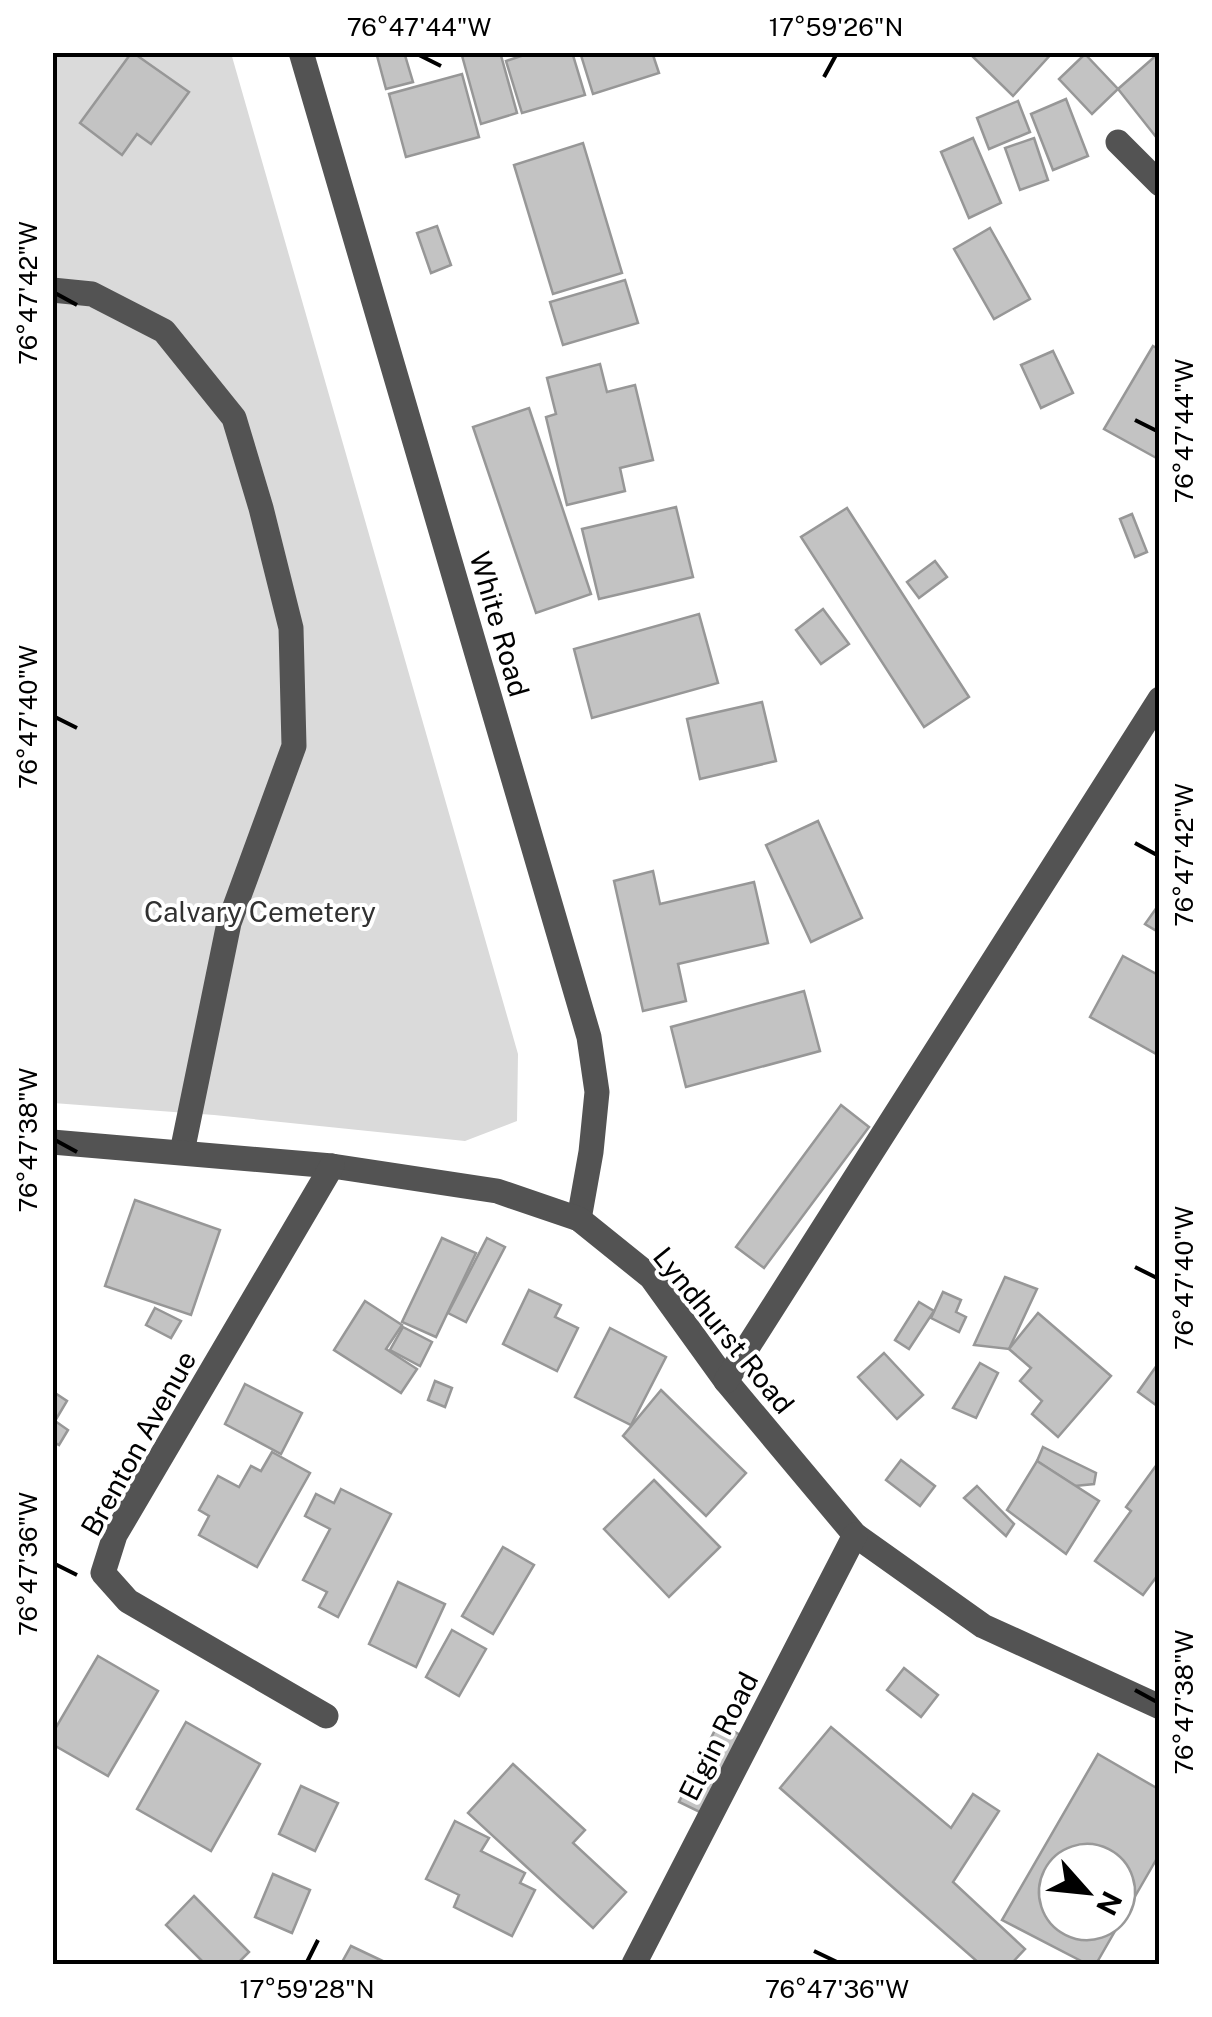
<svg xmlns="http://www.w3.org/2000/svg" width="1212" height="2017" viewBox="0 0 1212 2017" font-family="'Public Sans',sans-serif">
<rect width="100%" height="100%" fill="#fff"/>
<polygon fill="#dadada" points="52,53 231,53 518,1054 517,1121 465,1141 214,1115 53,1103"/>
<g fill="#c3c3c3" stroke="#979797" stroke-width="2.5" fill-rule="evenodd">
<polygon points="132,52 189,92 151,144 137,134 122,155 80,123"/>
<polygon points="376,52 404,52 413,82 386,89"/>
<polygon points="461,52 500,52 517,113 481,124"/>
<polygon points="533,52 572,52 585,95 522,113 506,61"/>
<polygon points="580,52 652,52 659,73 593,94"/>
<polygon points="968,52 1053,52 1013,96"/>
<polygon points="1160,52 1160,142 1118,89"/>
<polygon points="1085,54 1118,89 1092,114 1059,79"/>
<polygon points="462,74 479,137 406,157 389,94"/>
<polygon points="1066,99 1088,156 1053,170 1031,114"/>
<polygon points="1018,101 1030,132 989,149 977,118"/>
<polygon points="973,138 1001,203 969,218 941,152"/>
<polygon points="1034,138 1048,180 1020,190 1005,148"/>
<polygon points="583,143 622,273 553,294 514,165"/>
<polygon points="437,226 451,265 431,273 417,233"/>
<polygon points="990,228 1030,299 994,319 954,249"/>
<polygon points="625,280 638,323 563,345 550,302"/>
<polygon points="1153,346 1160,350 1160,460 1104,429"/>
<polygon points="1053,351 1073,393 1041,408 1021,365"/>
<polygon points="600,364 607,392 635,385 653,460 620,468 625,491 567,505 546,417 556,414 547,378"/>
<polygon points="529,408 591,594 536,613 473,427"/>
<polygon points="676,507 693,577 599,599 582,529"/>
<polygon points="847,508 969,697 924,727 801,537"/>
<polygon points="1132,514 1147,552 1135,557 1120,519"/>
<polygon points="935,561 947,577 919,598 907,582"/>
<polygon points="823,609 849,644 821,664 796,630"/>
<polygon points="699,614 718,683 592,718 574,649"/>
<polygon points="762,702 776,761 700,779 687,719"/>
<polygon points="818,821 862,918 811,942 766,845"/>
<polygon points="653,871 660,904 754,882 768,943 678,964 686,1001 643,1011 614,881"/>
<polygon points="1160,903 1160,933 1145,924"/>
<polygon points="1123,956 1160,976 1160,1056 1090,1017"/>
<polygon points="804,991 820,1051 686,1087 671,1027"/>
<polygon points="841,1105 869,1127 764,1268 736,1247"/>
<polygon points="135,1200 220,1230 191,1315 105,1286"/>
<polygon points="442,1238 476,1253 436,1337 402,1322"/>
<polygon points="487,1238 505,1247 466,1322 448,1313"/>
<polygon points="1005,1277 1037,1289 1009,1349 974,1345"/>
<polygon points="529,1290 561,1305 555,1317 578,1328 557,1371 503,1344"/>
<polygon points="943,1292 961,1300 956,1312 966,1317 959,1332 931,1318"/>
<polygon points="365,1301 402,1325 386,1349 417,1369 401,1393 334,1350"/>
<polygon points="919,1302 934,1311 909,1349 895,1340"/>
<polygon points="155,1308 181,1321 171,1338 146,1325"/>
<polygon points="1038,1313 1111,1376 1058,1437 1032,1414 1042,1401 1020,1381 1031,1368 1009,1349"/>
<polygon points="403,1327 432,1342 420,1366 390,1350"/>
<polygon points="610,1328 666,1357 631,1425 575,1397"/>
<polygon points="884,1353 923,1395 897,1419 858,1377"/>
<polygon points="1160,1361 1160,1408 1138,1392"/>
<polygon points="980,1363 998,1373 976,1418 953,1408"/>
<polygon points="435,1381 452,1388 445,1407 428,1400"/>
<polygon points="245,1384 302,1413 281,1454 225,1424"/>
<polygon points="661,1390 746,1473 706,1516 623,1436"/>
<polygon points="52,1391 67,1401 55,1421 68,1430 59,1445 52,1441"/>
<polygon points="1043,1447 1096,1473 1094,1484 1075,1486 1037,1461"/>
<polygon points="272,1452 310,1473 257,1567 199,1535 209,1516 199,1510 218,1476 239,1487 251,1466 261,1471"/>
<polygon points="901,1460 935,1486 920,1506 886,1480"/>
<polygon points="1037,1461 1099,1501 1066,1554 1007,1510"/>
<polygon points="1155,1467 1160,1471 1160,1572 1143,1595 1095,1561 1131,1511 1126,1507"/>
<polygon points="654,1480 720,1547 669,1597 604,1529"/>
<polygon points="977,1486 1014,1524 1006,1536 964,1498"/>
<polygon points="341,1489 391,1514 338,1617 319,1607 327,1592 303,1580 330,1529 305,1516 316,1494 334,1503"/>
<polygon points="503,1547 534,1565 493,1634 462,1616"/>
<polygon points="398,1582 445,1604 416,1667 369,1644"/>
<polygon points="452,1630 486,1649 459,1696 426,1677"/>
<polygon points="98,1656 158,1691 108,1776 52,1744 52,1734"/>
<polygon points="904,1668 938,1695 921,1717 887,1690"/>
<polygon points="186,1722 260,1764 211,1851 137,1809"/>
<polygon points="718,1724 743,1736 704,1814 679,1802"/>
<polygon points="831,1727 951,1828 973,1794 999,1811 953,1882 1025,1949 1011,1964 980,1964 780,1788"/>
<path d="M1098 1754 1160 1790V1853L1096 1964H1087L1002 1920ZM1057 1862H1117V1922H1057Z"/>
<polygon points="513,1764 585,1830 573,1843 626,1892 593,1928 468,1813"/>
<polygon points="301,1786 338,1803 315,1851 279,1834"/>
<polygon points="455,1821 489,1838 481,1851 525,1873 520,1883 535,1890 512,1936 454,1907 459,1895 426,1879"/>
<polygon points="273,1874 310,1890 292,1933 255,1917"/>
<polygon points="194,1896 249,1952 237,1964 205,1964 166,1925"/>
<polygon points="351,1946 389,1964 341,1964"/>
</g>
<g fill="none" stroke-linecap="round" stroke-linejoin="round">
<g stroke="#535353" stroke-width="25">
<polyline points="301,52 589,1037 597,1092 591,1152 579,1219"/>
<polyline points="1118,142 1160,184"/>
<polyline points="52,290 92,294 164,331 234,418 261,508 291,628 294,746 229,923 182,1152"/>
<polyline points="52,1142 332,1166 497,1191 579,1219 651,1277 726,1381 855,1535 983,1626 1160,1707"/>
<polyline points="726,1381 1160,699"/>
<polyline points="326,1716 128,1601 103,1573 115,1535 332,1166"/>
<polyline points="634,1964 855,1535"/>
</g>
</g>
<path fill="none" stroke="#000" stroke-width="4" d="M419 55 441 66M824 77 836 55M55 293 77 305M1135 420 1157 431M55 717 77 728M1135 843 1157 855M55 1140 77 1152M1135 1267 1157 1278M55 1564 77 1575M1135 1690 1157 1702M814 1951 837 1962M307 1962 318 1940"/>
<g text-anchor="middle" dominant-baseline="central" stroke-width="8" stroke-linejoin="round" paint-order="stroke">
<g font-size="28" fill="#000" stroke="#fff">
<text transform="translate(500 624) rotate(74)">White Road</text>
<text transform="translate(724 1330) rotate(51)">Lyndhurst Road</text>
<text transform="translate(138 1443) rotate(-61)">Brenton Avenue</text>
<text transform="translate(718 1736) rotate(-63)">Elgin Road</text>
</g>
<g font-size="28" fill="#313131" stroke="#fff">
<text x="260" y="911">Calvary Cemetery</text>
</g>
</g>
<rect width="1212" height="2017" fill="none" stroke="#ffffff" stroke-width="110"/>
<g transform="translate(1087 1892) rotate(117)"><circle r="48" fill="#ffffff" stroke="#999999" stroke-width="2.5"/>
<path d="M0-8L18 38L0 25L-18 38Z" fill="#000000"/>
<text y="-15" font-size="28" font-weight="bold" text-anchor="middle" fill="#000000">N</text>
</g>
<rect x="55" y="55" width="1102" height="1907" fill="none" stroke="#000" stroke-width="4"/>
<g font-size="25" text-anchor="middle" fill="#000">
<text x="419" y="36">76°47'44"W</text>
<text x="836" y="36">17°59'26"N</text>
<text transform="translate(28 293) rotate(-90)" y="9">76°47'42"W</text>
<text transform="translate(1184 431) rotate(-90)" y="9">76°47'44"W</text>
<text transform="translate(28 717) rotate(-90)" y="9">76°47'40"W</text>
<text transform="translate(1184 855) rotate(-90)" y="9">76°47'42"W</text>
<text transform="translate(28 1140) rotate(-90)" y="9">76°47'38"W</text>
<text transform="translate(1184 1278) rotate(-90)" y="9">76°47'40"W</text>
<text transform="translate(28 1564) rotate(-90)" y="9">76°47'36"W</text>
<text transform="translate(1184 1702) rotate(-90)" y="9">76°47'38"W</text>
<text x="307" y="1998">17°59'28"N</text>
<text x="837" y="1998">76°47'36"W</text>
</g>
</svg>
